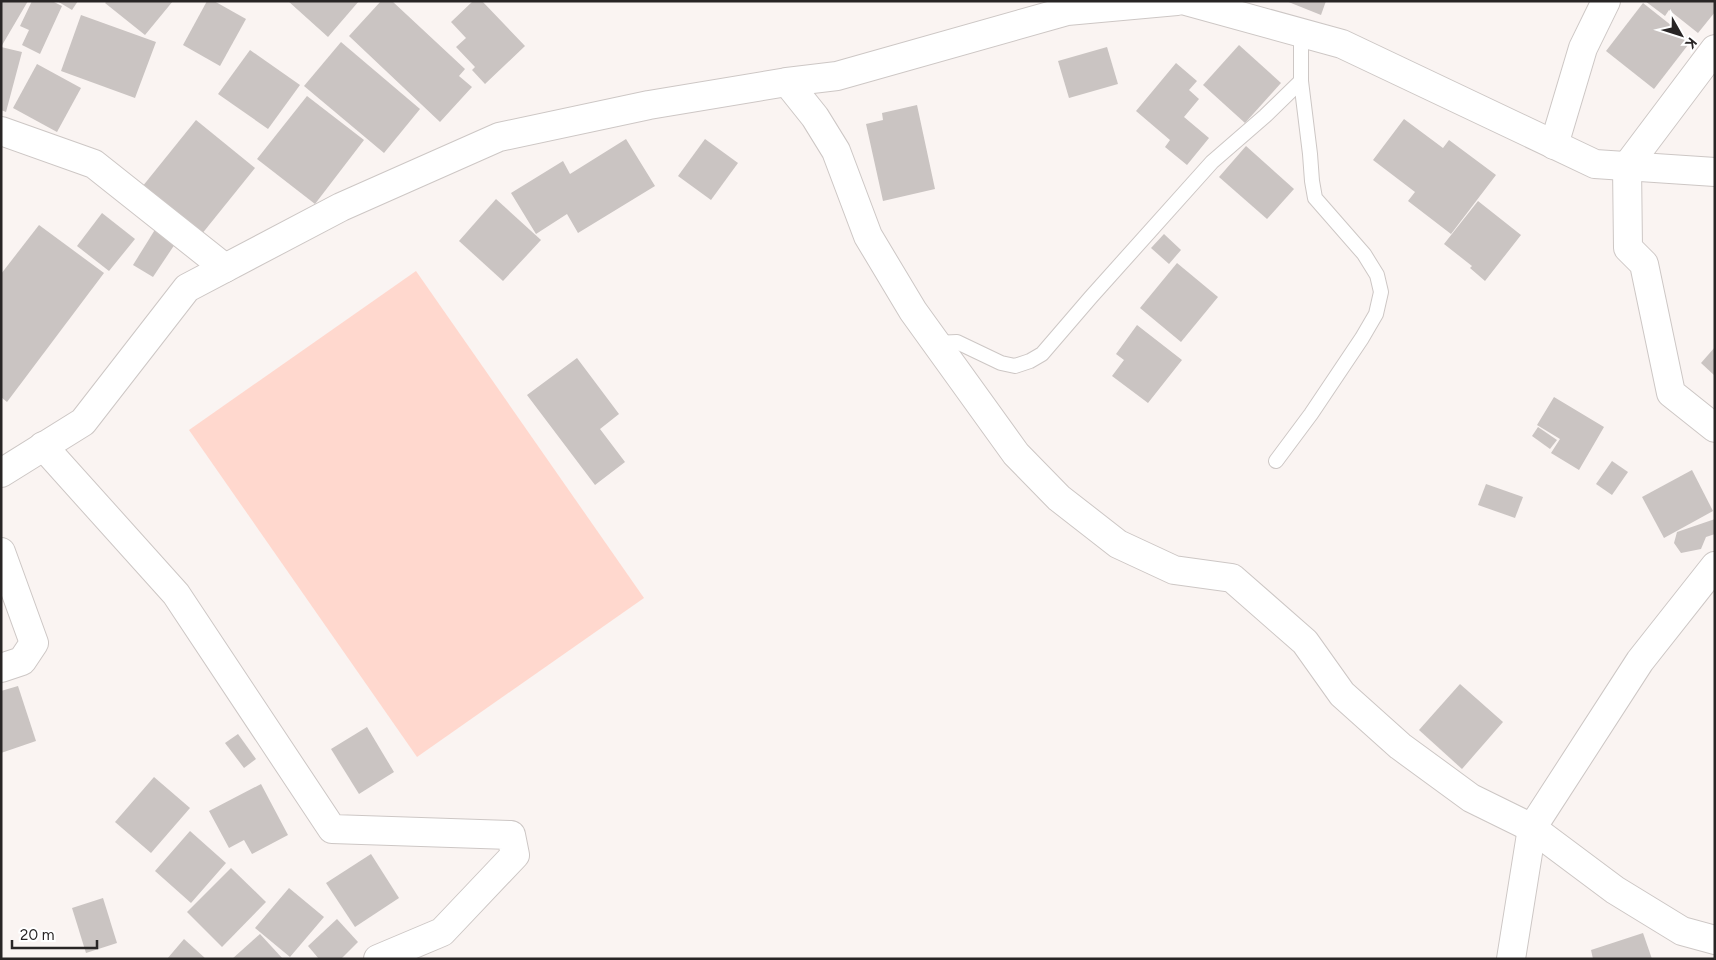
<svg xmlns="http://www.w3.org/2000/svg" width="1716" height="960" viewBox="0 0 1716 960" font-family="Figtree,sans-serif">
<rect width="100%" height="100%" fill="#faf4f2"/>
<polygon fill="#ffd8ce" points="416,271 644,598 417,757 189,430"/>
<g fill="#cac4c2">
<polygon points="1,1 28,1 1,47 22,52 6,112 1,110"/>
<polygon points="32,1 52,1 62,6 40,54 22,45 29,30 20,26"/>
<polygon points="57,1 78,1 72,10"/>
<polygon points="107,1 173,1 145,35 105,3"/>
<polygon points="207,1 214,1 246,19 220,66 183,45"/>
<polygon points="288,1 359,1 328,37"/>
<polygon points="381,1 392,1 465,69 459,76 472,87 440,122 349,36"/>
<polygon points="473,1 482,1 525,46 485,84 472,70 475,67 456,47 466,38 451,22"/>
<polygon points="1286,1 1326,1 1321,15"/>
<polygon points="1645,1 1715,1 1715,12 1698,33 1669,10 1665,16"/>
<polygon points="1643,3 1691,41 1654,89 1606,51"/>
<polygon points="81,15 156,42 135,98 61,71"/>
<polygon points="341,42 420,109 384,153 304,86"/>
<polygon points="1239,45 1281,83 1245,123 1203,85"/>
<polygon points="1107,47 1118,84 1069,98 1058,61"/>
<polygon points="250,50 300,85 268,129 218,94"/>
<polygon points="1176,63 1197,81 1189,90 1199,99 1184,117 1209,138 1187,165 1165,147 1170,140 1136,111"/>
<polygon points="37,64 81,88 57,132 13,108"/>
<polygon points="307,96 364,140 315,204 257,159"/>
<polygon points="917,105 935,189 883,201 866,124 883,120 882,113"/>
<polygon points="1404,119 1443,148 1449,140 1496,175 1451,234 1408,201 1415,192 1373,160"/>
<polygon points="196,120 255,168 197,240 138,192"/>
<polygon points="626,139 655,186 578,233 567,214 536,234 511,193 563,161 570,174"/>
<polygon points="705,139 738,163 711,200 678,176"/>
<polygon points="1246,146 1294,189 1267,219 1219,177"/>
<polygon points="496,199 541,240 503,281 459,241"/>
<polygon points="1478,201 1521,235 1485,281 1470,268 1472,266 1444,244"/>
<polygon points="102,213 135,239 109,271 77,246"/>
<polygon points="39,225 104,273 7,402 1,397 1,274"/>
<polygon points="156,228 177,241 153,277 133,265"/>
<polygon points="1164,234 1181,250 1169,264 1151,248"/>
<polygon points="1177,263 1218,297 1181,342 1140,308"/>
<polygon points="1137,325 1182,360 1148,403 1112,376 1124,360 1116,354"/>
<polygon points="1715,347 1715,376 1701,363"/>
<polygon points="577,358 619,414 600,429 625,462 595,485 527,395"/>
<polygon points="1554,397 1604,427 1579,470 1551,453 1560,439 1537,425"/>
<polygon points="1538,427 1557,440 1550,449 1532,436"/>
<polygon points="1612,461 1628,472 1612,495 1596,484"/>
<polygon points="1692,470 1713,511 1664,538 1642,497"/>
<polygon points="1486,484 1523,497 1515,518 1478,505"/>
<polygon points="1715,519 1715,534 1706,537 1701,549 1681,553 1674,543 1677,532"/>
<polygon points="1460,684 1503,722 1462,769 1419,730"/>
<polygon points="18,686 36,741 1,753 1,691"/>
<polygon points="367,727 394,772 359,794 331,749"/>
<polygon points="238,734 256,759 244,768 225,743"/>
<polygon points="154,777 190,808 151,853 115,822"/>
<polygon points="261,784 288,835 252,854 244,840 229,848 209,811"/>
<polygon points="190,831 226,863 191,903 155,871"/>
<polygon points="371,854 399,898 355,927 326,883"/>
<polygon points="231,868 266,902 222,947 187,912"/>
<polygon points="289,888 324,917 290,957 255,928"/>
<polygon points="103,898 117,943 86,953 72,908"/>
<polygon points="337,919 358,942 341,959 319,959 308,946"/>
<polygon points="1643,933 1652,959 1593,959 1591,950"/>
<polygon points="260,934 283,959 232,959"/>
<polygon points="184,939 206,959 167,959"/>
</g>
<g fill="none" stroke-linecap="round" stroke-linejoin="round">
<g stroke="#cdc7c5" stroke-width="16">
<g id="service">
<polyline points="935,343 957,342 1001,363 1015,366 1030,361 1042,354 1091,297 1212,162 1265,116 1301,81 1301,33"/>
<polyline points="1276,461 1311,414 1362,338 1376,314 1381,292 1377,275 1364,254 1315,198 1312,181 1310,154 1301,81"/>
</g>
</g>
<g stroke="#cdc7c5" stroke-width="30">
<g id="minor">
<polyline points="1186,1 1342,44 1595,164 1715,172"/>
<polyline points="1715,49 1627,166 1628,248 1644,264 1671,393 1715,428"/>
<polyline points="787,82 815,117 836,151 868,236 913,311 1016,454 1059,498 1118,544 1174,570 1232,578 1305,642 1342,694 1400,746 1471,798 1532,828 1615,890 1682,931 1715,940"/>
<polyline points="1,131 94,164 225,268"/>
<polyline points="1554,145 1583,48 1606,1"/>
<polyline points="43,446 176,594 332,829 511,835 515,855 442,932 378,959"/>
<polyline points="1,473 83,422 187,288 341,207 499,137 649,105 787,82 837,76 1067,11 1177,1"/>
<polyline points="1,552 34,643 22,661 1,668"/>
<polyline points="1511,959 1532,828 1640,661 1715,566"/>
</g>
</g>
<use href="#service" stroke="#fff" stroke-width="14"/>
<use href="#minor" stroke="#fff" stroke-width="28"/>
</g>
<rect width="1716" height="960" fill="none" stroke="#282525" stroke-width="5"/>
<g transform="translate(1681 35) rotate(129)" stroke="#ffffff" stroke-width="4" paint-order="stroke">
<path d="M0-4L9 19L0 12L-9 19Z" fill="#282525"/>
<text y="-8" font-size="14" font-weight="bold" text-anchor="middle" fill="#282525">K</text>
</g>
<path d="M12 940v8h85v-8" fill="none" stroke="#282525" stroke-width="2.5"/>
<text x="20" y="940" font-size="15" fill="#282525" stroke="#ffffff" stroke-width="4" paint-order="stroke">20 m</text>
</svg>
